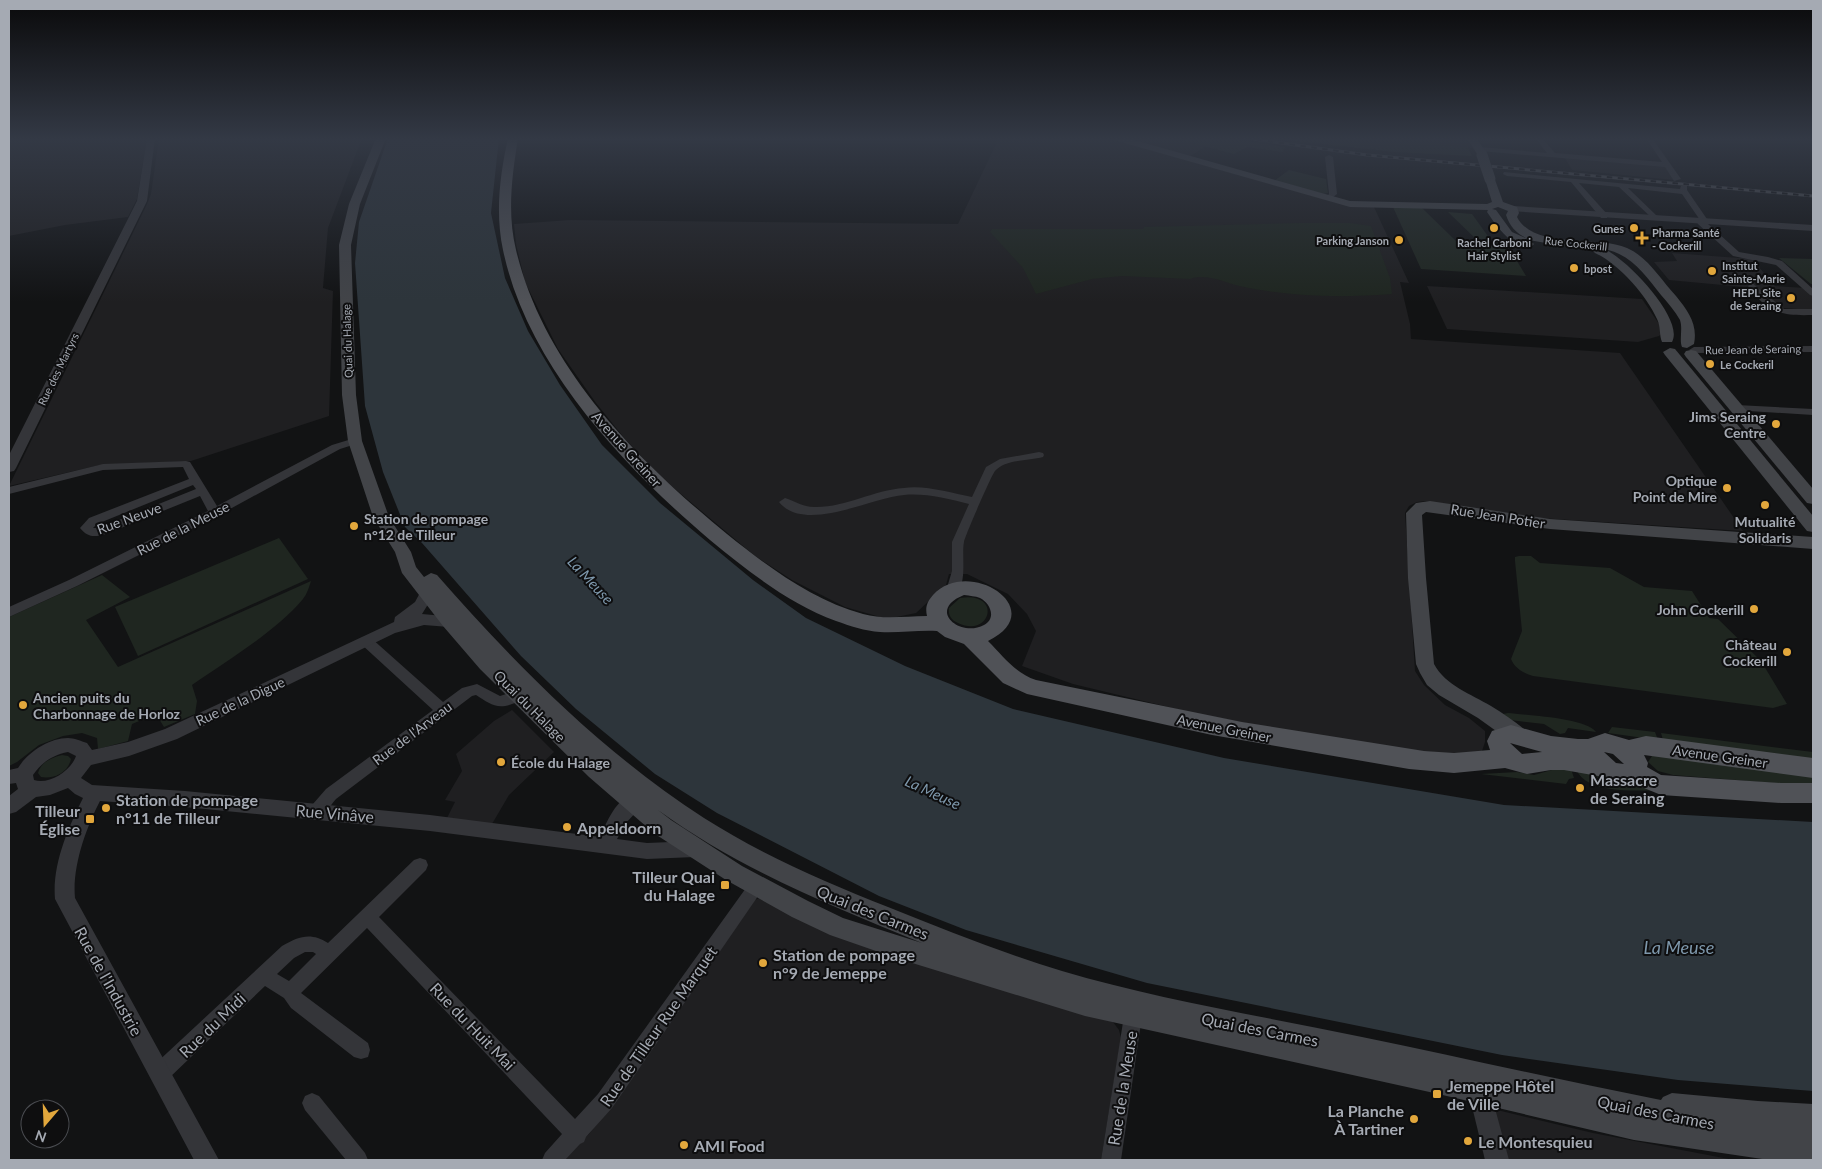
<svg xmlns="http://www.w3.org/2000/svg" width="1822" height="1169" viewBox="0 0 1822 1169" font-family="Lato,sans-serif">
<rect width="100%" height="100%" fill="#121314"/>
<g fill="#1f1f21">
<polygon points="9,138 147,138 137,199 128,217 65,225 9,236"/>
<polygon points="159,138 362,138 328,228 323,288 333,291 329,416 191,461 100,465 9,486 147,204 151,194"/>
<polygon points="999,138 1109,138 1338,203 1374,207 1409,283 1400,282 1410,324 1411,339 1620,353 1743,531 1539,518 1426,501 1417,502 1409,506 1405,513 1415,671 1424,685 1445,705 1469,718 1485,731 1485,742 1482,751 1458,754 1409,750 1304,734 1189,712 1073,684 1022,666 1036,631 1027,614 1008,594 967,574 949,574 946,585 916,613 887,619 845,607 792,580 755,556 663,479 625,439 596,403 558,349 525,282 516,244 514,224 570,220 958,224"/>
<polygon points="1127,138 1174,138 1206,146 1189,157"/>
<polygon points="1370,138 1466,138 1474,148"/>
<polygon points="1564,156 1664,165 1674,180 1572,170"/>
<polygon points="1672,253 1752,259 1775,286 1805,288 1813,296 1813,310 1781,308 1755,286 1744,287 1669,280 1654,262 1677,261"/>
<polygon points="1427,286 1642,299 1664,331 1659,336 1638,342 1447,329"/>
<polygon points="512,710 554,752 509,795 492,824 447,818 455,802 445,800 462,771 456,754 494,721"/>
<polygon points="759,898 1113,1022 1119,1030 1121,1038 1101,1160 562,1160 589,1134 605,1114 755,900"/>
<polygon points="1493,1109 1593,1133 1734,1160 1508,1160"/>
</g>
<g fill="#1f2620">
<polygon points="1173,138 1226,138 1285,147 1283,152 1247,147 1234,154"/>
<polygon points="1269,138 1373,138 1409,141 1409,138 1429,138 1442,145 1468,147 1472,156 1394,152"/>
<polygon points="1289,170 1326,179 1328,193 1323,194 1274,181"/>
<polygon points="1393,207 1422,208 1456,241 1505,241 1526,276 1421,269"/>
<polygon points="1448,212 1472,214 1490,239 1476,239"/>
<path d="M1301 223H1350L1371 226 1390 278 1392 294C1340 298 1290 297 1239 286 1223 282 1206 273 1190 279L1122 276 1092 279 1036 294 1023 268 990 232 992 229H1143L1144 227Z"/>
<polygon points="1779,258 1813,259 1813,284 1811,284"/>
<polygon points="279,538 308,579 138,656 115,607"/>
<path d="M1519 556H1531L1540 563 1610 568 1644 587 1692 591 1709 618 1718 619 1761 661 1787 704 1773 708 1533 676C1524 673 1515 669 1511 659L1522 631 1515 561V557Z"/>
<path d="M102 575 130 597 86 620 118 667 311 581C309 587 307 594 303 599 274 633 228 660 192 685L197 701 195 714 164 727 156 714 132 724 128 741 98 749 97 738 82 733 63 736 39 745 17 762 9 766V617Z"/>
<path d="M960 598C1003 591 991 639 958 623 951 620 948 615 949 608Z"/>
<path d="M1508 713C1526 715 1587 718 1596 732L1568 728 1565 733 1560 734 1544 724 1510 720 1503 714Z"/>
<polygon points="1612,727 1655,732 1658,740 1608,733"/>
<polygon points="1661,733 1813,752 1813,759 1663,740"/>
<polygon points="1660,753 1813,773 1813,786 1673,775 1658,771 1648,762 1652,756"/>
<path d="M62 755 68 756 71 759C68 773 54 779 41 777L38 773C41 762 51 758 62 755Z"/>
<polygon points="1559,768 1571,769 1574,778 1569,779 1566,784 1481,774 1517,772 1534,775"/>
<path d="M1576 769 1657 791C1633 790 1586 794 1576 769Z"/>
</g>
<polygon fill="#2d353b" points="388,138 499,138 491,213 505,278 528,331 560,385 602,445 660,503 753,580 806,618 905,666 1013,709 1224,758 1504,805 1813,822 1813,1091 1678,1080 1502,1055 1147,983 966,930 879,896 717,813 655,774 576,709 521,656 422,543 405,527 383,472 365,406 355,263 359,222"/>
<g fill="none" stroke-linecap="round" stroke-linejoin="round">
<g fill="#343539" fill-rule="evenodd">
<polygon points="1535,138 1542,138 1555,153 1662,162 1646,138 1652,138 1681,179 1674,181 1665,167 1480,151 1477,149 1480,147 1547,153"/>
<polygon points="1329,155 1333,157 1337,194 1329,200 1325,198 1329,194 1325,157"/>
<polygon points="1504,172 1680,189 1681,186 1687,186 1687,190 1709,222 1708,224 1739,252 1768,257 1782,261 1813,289 1813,296 1810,295 1776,265 1733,256 1698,224 1697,222 1700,220 1682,194 1628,188 1657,216 1657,220 1654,220 1619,187 1579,183 1607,214 1607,218 1601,218 1571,182 1507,176 1503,174"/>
<path d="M1752 283 1784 309H1813V315C1781 316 1768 313 1748 286Z"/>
<polygon points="1813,346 1813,352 1694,353 1689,350 1694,347"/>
<polygon points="1737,405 1813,409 1813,415 1733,410 1732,408"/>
<path d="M355 438 360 441 359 443 340 449 219 515 77 586 9 617V607L69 580 208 511 200 496 106 534C95 537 88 538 80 528L89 518 189 479 183 467 103 470 9 494V487L103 464 186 461 190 462 217 506 332 445ZM193 485 196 489 99 528H93L97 524Z"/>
<path d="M1039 452 1043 453 1044 455 1043 457C1029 461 1005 459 995 471 992 474 965 536 964 542 961 555 969 591 952 595L946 591 952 571V542L969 504C948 499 926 493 904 495 872 497 805 534 779 502L785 498C795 501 803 507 814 507 845 508 873 490 904 488 926 485 950 493 972 497L986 467 1000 459Z"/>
<path d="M366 636 371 638 443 702 462 688 477 684 500 696 518 690 523 691 525 695C522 700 518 702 512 704 496 710 489 703 476 695L472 696 336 799C329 807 321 821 309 817L306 812 326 789 433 710 361 644 359 641 361 638Z"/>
<path d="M420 858 426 860 428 865 426 870 379 917 575 1119 598 1094 751 881 757 879 763 881 765 886 612 1108 586 1137 584 1142 580 1144 565 1160H542L545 1153 562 1134 367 928 301 993 368 1043 370 1050 368 1057 361 1059 354 1057 291 1008 284 998 265 986 167 1080 160 1082 153 1080 151 1073 153 1066 282 946C299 936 311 932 328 943L414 860ZM305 952H313L316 954 289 981 277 974 294 958Z"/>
<polygon points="1133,1007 1139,1010 1142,1016 1121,1160 1101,1160 1124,1016 1127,1010"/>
<polygon points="312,1093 319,1096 365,1153 368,1160 346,1160 305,1110 302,1103 305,1096"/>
</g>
<g fill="#343539" fill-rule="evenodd">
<polygon points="147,138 155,138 147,201 16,468 14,471 9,472 9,455 137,201"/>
<polygon points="1513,206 1813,225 1813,231 1510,211 1510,207"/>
<path d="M427 588 432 589 435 593 422 614 455 617 457 621 455 625 449 627 424 625 395 633 177 739 129 756 91 765 81 778 92 785 185 791 430 815 600 837C607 822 619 790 639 797L642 803 639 809 625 824 617 839 647 843 695 841 702 843 705 849 702 855 695 857 647 859 430 831 185 807 100 801C86 828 72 867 75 898L219 1160H194L55 899C52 865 68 828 83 798L75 794 68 788 50 795 36 797 16 812 9 814V796L18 789 16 783 9 784V770L18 768C28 752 49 738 68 738 74 738 81 741 87 743L92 750 128 742 165 729 394 622 395 617 415 602 422 589ZM68 752 76 756C71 771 49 785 34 780L33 775C42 762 53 755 68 752Z"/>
<polygon points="1479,1079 1487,1082 1490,1090 1509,1160 1485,1160 1468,1090 1471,1082"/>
</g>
<g fill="#424448" fill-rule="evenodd">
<path d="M376 138H386L360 204 351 245 356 395 362 441 389 517 411 552 416 567 424 577 431 573 437 575C517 666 602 752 704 818 762 855 825 882 888 907 946 930 1002 953 1062 971 1160 1000 1262 1016 1362 1037 1460 1057 1558 1080 1656 1099L1661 1100 1663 1097 1672 1093 1758 1101 1813 1104V1160H1769L1634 1140 1434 1093 1085 1016 896 958 830 935 792 917 726 880 655 834 589 777 480 669 443 626 402 573 395 552 373 517 348 441 342 395 339 245 349 204ZM658 810C739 869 831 906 922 943L843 918 808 901 742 866 671 820Z"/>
<path d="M1112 138H1127L1350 201 1487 204 1492 202 1485 179 1486 177H1494L1503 202 1517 207 1519 213 1517 217C1534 250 1596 235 1627 248 1648 257 1661 280 1676 296 1688 311 1698 324 1694 344L1687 348 1682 347C1679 340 1683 329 1680 320 1675 311 1668 303 1661 295 1645 275 1631 254 1604 249 1625 257 1685 319 1672 342H1662C1659 335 1661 327 1657 319 1647 296 1618 263 1595 253L1593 251 1597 248 1557 245 1529 240 1534 244 1532 246C1513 251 1496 225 1487 212L1488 210 1350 207 1114 140ZM1498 207 1508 211 1506 215C1510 227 1517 234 1528 239L1512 232 1496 210 1492 209Z"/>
<polygon points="1467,138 1477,138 1487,155 1485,157 1479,157"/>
<polygon points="1670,348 1675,349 1813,516 1813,532 1807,531 1665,355 1663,352"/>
<polygon points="1691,350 1696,351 1813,489 1813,504 1807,503 1686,357 1684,354 1686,351"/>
<path d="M1430 501 1550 519 1813 537V549L1550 529 1426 512 1422 515 1426 578 1434 664C1446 686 1471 694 1491 706 1503 713 1514 721 1524 729L1527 735 1524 741 1517 743 1510 741 1478 718 1439 695 1427 685 1420 673 1416 664 1408 578 1406 513 1416 503Z"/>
</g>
<path fill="#505257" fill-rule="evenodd" d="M508 138H518C512 176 507 213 516 250 544 367 637 460 727 534 767 566 812 600 863 614 884 620 905 616 927 616 925 607 927 602 933 595 969 556 1052 610 988 641 1003 656 1015 673 1036 680L1242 722 1424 751 1454 753 1490 750 1487 741 1492 731 1511 725 1551 736 1578 739H1588L1605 733 1629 740 1646 736 1813 758V778L1644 755 1648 763 1647 767 1661 775 1781 783H1813V803H1781L1661 795 1632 783 1618 784 1598 776 1564 770H1551L1527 774 1505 768 1454 773 1409 769 1212 735 1027 694 1003 683 964 644 945 637 937 631C918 630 899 633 880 632 865 631 850 626 836 621 789 604 748 571 710 540 623 466 527 365 503 250 495 212 500 175 508 138ZM964 595C970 596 975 596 980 598 990 603 997 618 984 625 960 638 926 610 964 595ZM1510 743 1542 752 1522 754ZM1604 752 1613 754 1624 764 1616 763Z"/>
<g stroke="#4d4f53" stroke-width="3">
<polyline id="rail" points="1246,138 1367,155 1813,196"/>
</g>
<use href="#rail" stroke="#0e0e0f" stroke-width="2" stroke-dasharray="5.5" stroke-linecap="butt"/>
<polyline stroke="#424448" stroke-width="11" points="1482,155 1490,179"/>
</g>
<linearGradient id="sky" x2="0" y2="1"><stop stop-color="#0a0a0b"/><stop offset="0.46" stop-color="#333945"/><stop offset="1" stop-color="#333945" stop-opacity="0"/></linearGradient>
<rect width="1822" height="302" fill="url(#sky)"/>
<g fill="#e2a73c" stroke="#0e0e0f" stroke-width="2">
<circle cx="1494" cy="228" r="5"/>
<circle cx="1634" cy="228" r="5"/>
<path d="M1639.5 230.5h5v5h5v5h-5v5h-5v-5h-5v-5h5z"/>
<circle cx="1399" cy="240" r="5"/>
<circle cx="1574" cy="268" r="5"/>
<circle cx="1712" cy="271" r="5"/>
<circle cx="1791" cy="298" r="5"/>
<circle cx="1710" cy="364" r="5"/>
<circle cx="1776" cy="424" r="5"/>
<circle cx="1727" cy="488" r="5"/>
<circle cx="1765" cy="505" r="5"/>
<circle cx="354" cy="526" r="5"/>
<circle cx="1754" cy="609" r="5"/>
<circle cx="1787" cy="652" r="5"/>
<circle cx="23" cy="705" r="5"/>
<circle cx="501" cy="762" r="5"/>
<circle cx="1580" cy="788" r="5"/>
<circle cx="106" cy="808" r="5"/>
<rect x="85" y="814" width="10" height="10" rx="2.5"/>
<circle cx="567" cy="827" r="5"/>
<rect x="720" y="880" width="10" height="10" rx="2.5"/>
<circle cx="763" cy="963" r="5"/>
<rect x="1432" y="1089" width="10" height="10" rx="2.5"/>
<circle cx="1414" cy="1119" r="5"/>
<circle cx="1468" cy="1141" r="5"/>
<circle cx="684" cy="1145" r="5"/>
</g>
<g text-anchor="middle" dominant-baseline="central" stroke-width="4" stroke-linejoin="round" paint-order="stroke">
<g font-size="11" font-weight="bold" fill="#a5aab3" stroke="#0e0e0f" text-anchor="start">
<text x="1624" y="228" text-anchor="end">Gunes</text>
<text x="1652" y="232">Pharma Santé<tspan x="1652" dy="13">- Cockerill</tspan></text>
<text x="1389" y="240" text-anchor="end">Parking Janson</text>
<text x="1494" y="242" text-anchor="middle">Rachel Carboni<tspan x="1494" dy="13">Hair Stylist</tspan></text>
<text x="1722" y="265">Institut<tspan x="1722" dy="13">Sainte-Marie</tspan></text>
<text x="1584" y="268">bpost</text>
<text x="1781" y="292" text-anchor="end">HEPL Site<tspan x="1781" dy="13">de Seraing</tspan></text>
<text x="1720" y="364">Le Cockeril</text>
</g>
<g font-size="11" fill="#a5aab3" stroke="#0e0e0f">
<text transform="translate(1576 243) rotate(6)">Rue Cockerill</text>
<text transform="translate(347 341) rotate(-92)">Quai du Halage</text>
<text transform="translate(1753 349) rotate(-1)">Rue Jean de Seraing</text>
<text transform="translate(58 369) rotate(-64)">Rue des Martyrs</text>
</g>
<g font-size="14" font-weight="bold" fill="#a5aab3" stroke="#0e0e0f" text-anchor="end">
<text x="1766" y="416">Jims Seraing<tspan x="1766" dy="16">Centre</tspan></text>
<text x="1717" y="480">Optique<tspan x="1717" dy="16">Point de Mire</tspan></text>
<text x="364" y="518" text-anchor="start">Station de pompage<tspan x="364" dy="16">n°12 de Tilleur</tspan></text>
<text x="1765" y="521" text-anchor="middle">Mutualité<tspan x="1765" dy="16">Solidaris</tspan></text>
<text x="1744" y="609">John Cockerill</text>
<text x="1777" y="644">Château<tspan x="1777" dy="16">Cockerill</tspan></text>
<text x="33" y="697" text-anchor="start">Ancien puits du<tspan x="33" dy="16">Charbonnage de Horloz</tspan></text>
<text x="511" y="762" text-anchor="start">École du Halage</text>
</g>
<g font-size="14" fill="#a5aab3" stroke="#0e0e0f">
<text transform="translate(627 449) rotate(48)">Avenue Greiner</text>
<text transform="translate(1498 516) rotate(9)">Rue Jean Potier</text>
<text transform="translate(129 518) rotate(-20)">Rue Neuve</text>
<text transform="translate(183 528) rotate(-27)">Rue de la Meuse</text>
<text transform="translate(240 701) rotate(-25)">Rue de la Digue</text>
<text transform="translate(530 706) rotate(45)">Quai du Halage</text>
<text transform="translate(1224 728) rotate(11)">Avenue Greiner</text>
<text transform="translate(412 733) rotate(-37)">Rue de l'Arveau</text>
<text transform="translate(1720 756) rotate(8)">Avenue Greiner</text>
</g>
<g font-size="15" font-style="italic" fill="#7e98ac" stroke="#0e0e0f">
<text transform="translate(591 580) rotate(47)">La Meuse</text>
<text transform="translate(933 792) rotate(25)">La Meuse</text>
</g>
<g font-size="16" font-weight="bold" fill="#a5aab3" stroke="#0e0e0f" text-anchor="start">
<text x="1590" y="779">Massacre<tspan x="1590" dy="18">de Seraing</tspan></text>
<text x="116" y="799">Station de pompage<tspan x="116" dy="18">n°11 de Tilleur</tspan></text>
<text x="80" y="810" text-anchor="end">Tilleur<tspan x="80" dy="18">Église</tspan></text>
<text x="577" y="827">Appeldoorn</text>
<text x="715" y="876" text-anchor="end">Tilleur Quai<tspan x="715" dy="18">du Halage</tspan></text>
<text x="773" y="954">Station de pompage<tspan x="773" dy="18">n°9 de Jemeppe</tspan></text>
<text x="1447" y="1085">Jemeppe Hôtel<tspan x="1447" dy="18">de Ville</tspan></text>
<text x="1404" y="1110" text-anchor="end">La Planche<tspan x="1404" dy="18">À Tartiner</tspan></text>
<text x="1478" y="1141">Le Montesquieu</text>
<text x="694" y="1145">AMI Food</text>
</g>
<g font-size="16" fill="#a5aab3" stroke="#0e0e0f">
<text transform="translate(335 813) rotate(5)">Rue Vinâve</text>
<text transform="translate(873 912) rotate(22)">Quai des Carmes</text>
<text transform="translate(109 981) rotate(61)">Rue de l'Industrie</text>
<text transform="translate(212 1025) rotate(-44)">Rue du Midi</text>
<text transform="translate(473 1026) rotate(46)">Rue du Huit Mai</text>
<text transform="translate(658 1026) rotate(-55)">Rue de Tilleur Rue Marquet</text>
<text transform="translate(1260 1029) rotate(11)">Quai des Carmes</text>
<text transform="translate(1122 1088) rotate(-81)">Rue de la Meuse</text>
<text transform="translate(1656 1112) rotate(11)">Quai des Carmes</text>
</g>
<g font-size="18" font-style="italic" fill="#7e98ac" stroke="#0e0e0f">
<text x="1679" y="947">La Meuse</text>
</g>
</g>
<rect width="1822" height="1169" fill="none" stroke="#a5aab3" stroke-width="20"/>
<g transform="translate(45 1124) rotate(199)"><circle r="24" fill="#0e0e0f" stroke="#4a4c51"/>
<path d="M0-4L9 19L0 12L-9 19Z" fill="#e2a73c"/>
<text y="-8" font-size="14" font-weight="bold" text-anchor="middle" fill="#a5aab3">N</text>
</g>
</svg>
